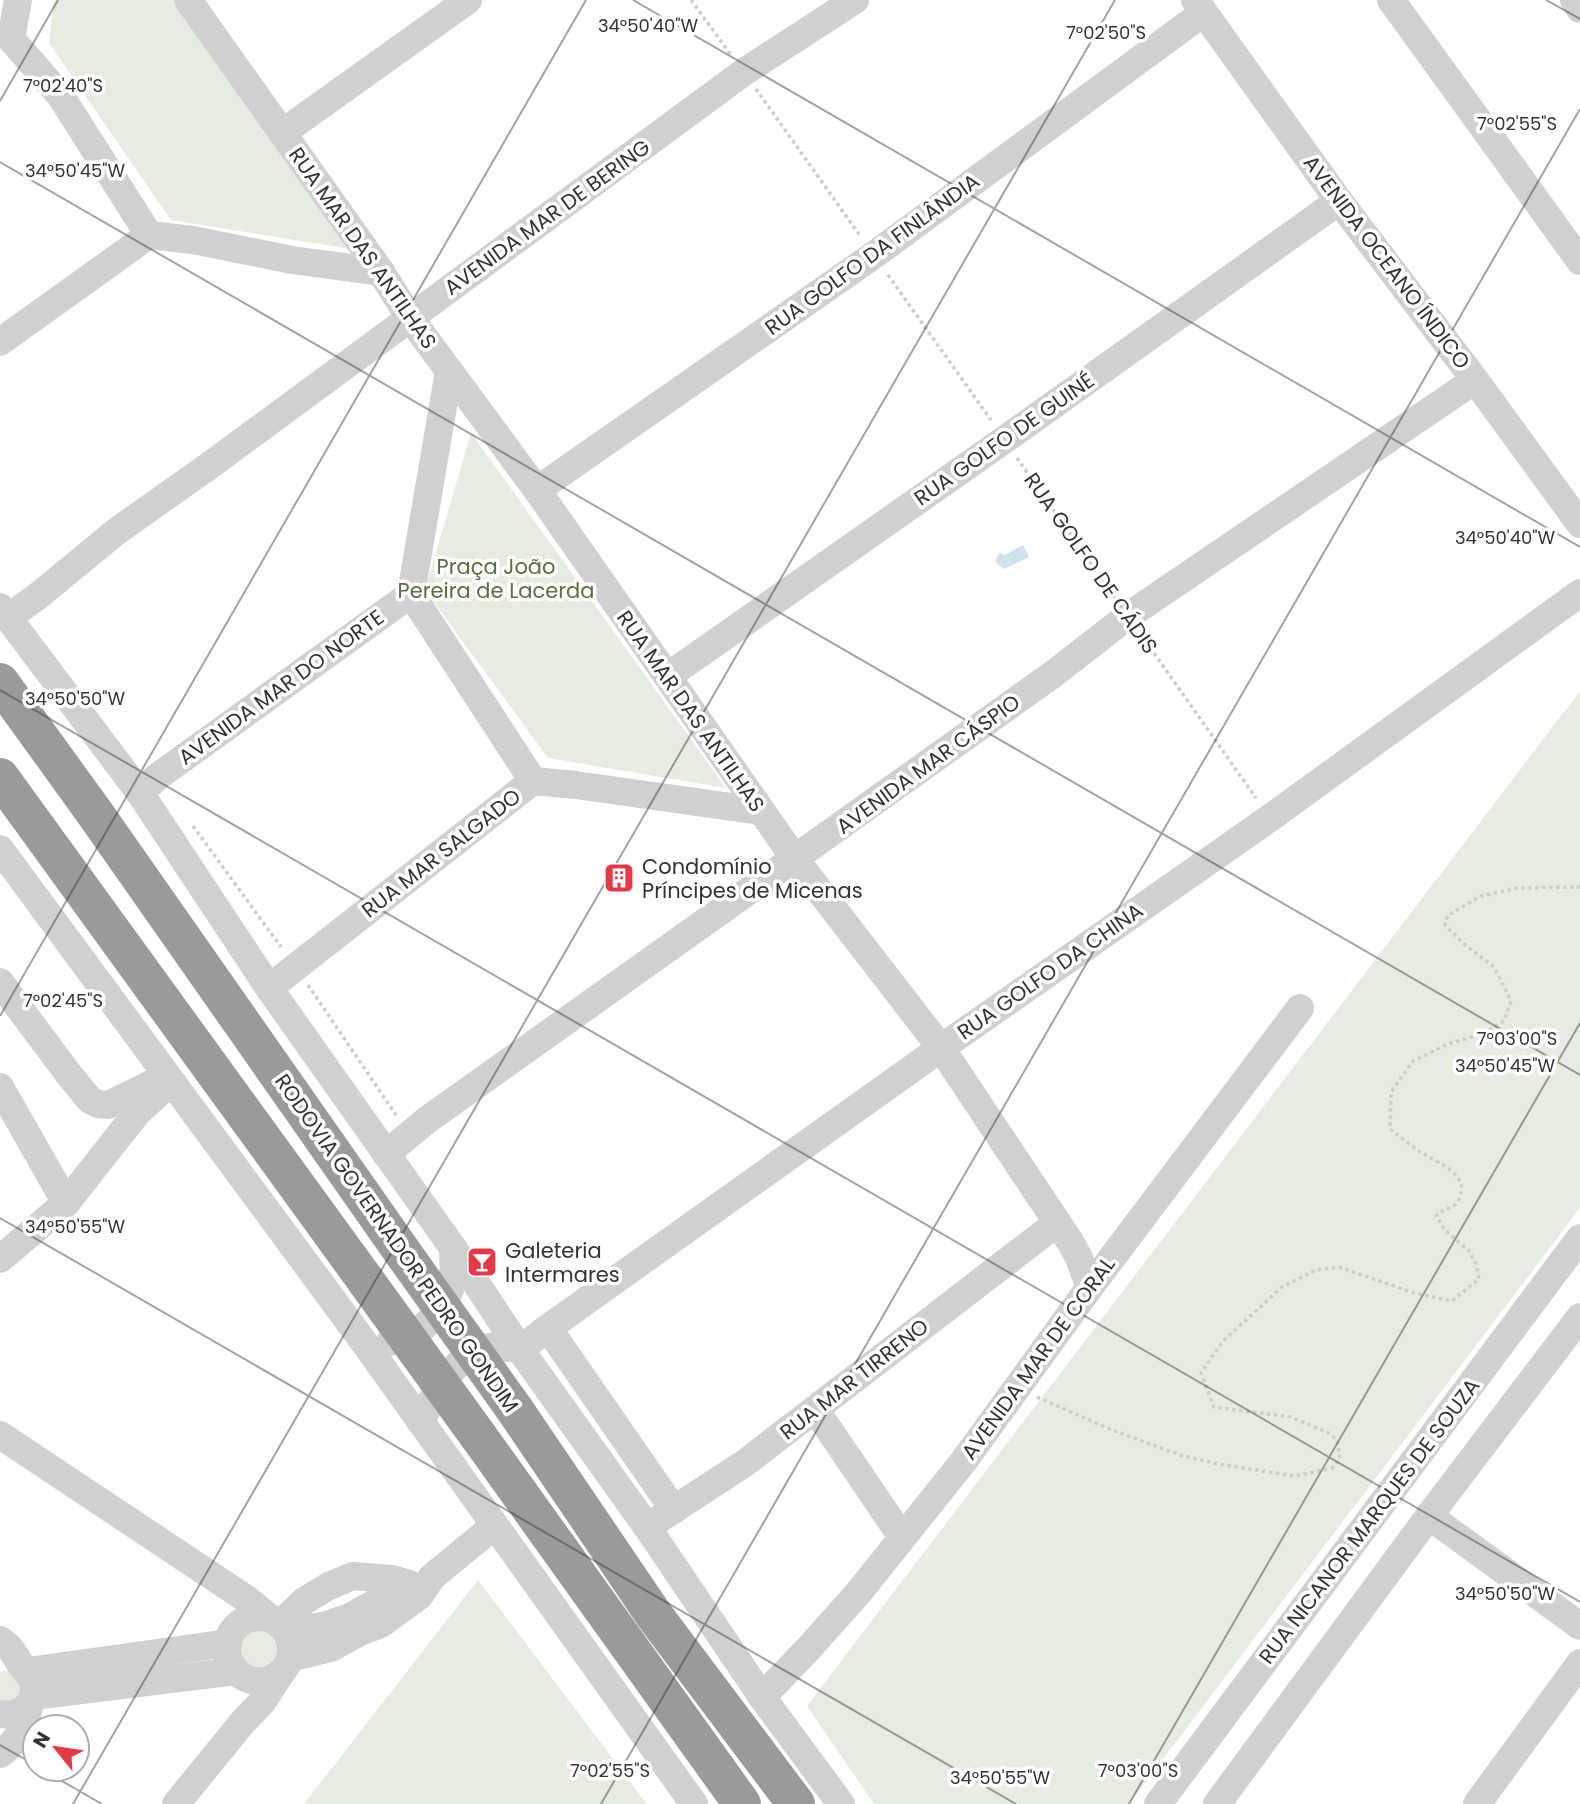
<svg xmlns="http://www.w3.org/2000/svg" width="1580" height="1804" viewBox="0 0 1580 1804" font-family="Poppins,sans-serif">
<rect width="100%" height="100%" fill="#fff"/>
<g fill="#e6ecdf">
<polygon points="54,0 180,0 357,250 171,220 49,43"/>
<polygon points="471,433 726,788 548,758 425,590"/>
<polygon points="1580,691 1580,1208 1129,1804 874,1804 807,1706"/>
<polygon points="478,1580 647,1804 304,1804"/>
<circle cx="259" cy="1648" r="19"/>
<polygon points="5,1670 11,1670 27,1692 0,1705 0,1672"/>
</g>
<polygon fill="#cfe2ee" points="1023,545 1029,557 1004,569 995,562 998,555 1000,553 1005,555"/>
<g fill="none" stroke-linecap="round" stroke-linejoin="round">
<g stroke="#cdcdcd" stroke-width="3.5" stroke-dasharray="3.5 3.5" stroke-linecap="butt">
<polyline points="691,0 731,55"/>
<polyline points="756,89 861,237"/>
<polyline points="888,275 991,420"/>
<polyline points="1017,458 1115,598"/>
<polyline points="1142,636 1256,798"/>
<polyline points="193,826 281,947"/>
<polyline points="308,985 396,1115"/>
<path d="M1037 1397 1112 1430 1180 1455 1218 1464 1295 1476 1332 1468 1340 1459 1337 1440 1327 1432 1290 1417 1214 1407 1201 1373 1223 1341 1282 1287 1316 1270 1339 1267 1414 1293 1452 1301 1479 1279 1476 1264 1469 1251 1445 1230 1436 1216C1442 1208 1453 1210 1458 1201 1473 1175 1438 1163 1422 1153 1411 1146 1401 1137 1390 1129L1391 1092 1413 1061 1448 1044 1484 1033 1504 1021 1511 1001 1494 967 1464 944 1445 925 1448 915 1481 896 1518 888 1580 887"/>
</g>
<g stroke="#d0d0d0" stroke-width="28">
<polyline points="18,0 11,39 60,95 149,235"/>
<polyline points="188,0 381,272 410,318 537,490 795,859 941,1048 1071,1243 1079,1258 1090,1287"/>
<polyline points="1195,0 1339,201 1475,380 1580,524"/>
<polyline points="1391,0 1580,261"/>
<polyline points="1574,0 1580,9"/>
<polyline points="282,133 468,0"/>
<polyline points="0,342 149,235 193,240 292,260 381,272"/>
<polyline points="537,490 874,255 1203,13"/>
<polyline points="411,594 533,781"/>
<polyline points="0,607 140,793 269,988 453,1248 519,1348 647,1527 762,1697 841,1804"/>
<polyline points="8,618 38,596 117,531 209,466 744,72 855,0"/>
<polyline points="668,676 1004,440 1339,201"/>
<polyline points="140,793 157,777 411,594 449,371"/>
<polyline points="0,849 366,1345 694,1804"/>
<polyline points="0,982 70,1076 90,1100 98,1104 108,1105 161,1079"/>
<polyline points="269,988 533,781 576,785 760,811"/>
<polyline points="0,1087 66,1203"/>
<polyline points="386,1154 427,1120 1052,675 1128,616 1475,380"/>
<polyline points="0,1259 66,1203 137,1113 171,1082"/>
<polyline points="548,1328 674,1510"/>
<path d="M390 1342C420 1339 449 1306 453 1277 454 1268 453 1257 453 1248"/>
<polyline points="815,1409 902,1537"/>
<path d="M421 1422C436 1390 452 1358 489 1347 497 1345 507 1349 516 1348 526 1347 539 1334 548 1328L941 1048 1270 818 1580 593"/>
<polyline points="0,1435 248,1600 270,1618"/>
<polyline points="1429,1516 1580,1626"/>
<polyline points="647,1527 745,1463 1057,1223"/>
<circle cx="259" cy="1649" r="32"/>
<polyline points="280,1624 304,1601 329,1586 353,1576 392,1579 409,1584 419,1596"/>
<polyline points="287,1632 327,1625 350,1617 409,1584"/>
<path d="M0 1640C12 1648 14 1654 21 1665 25 1672 31 1674 33 1683 39 1704 19 1717 0 1714"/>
<polyline points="290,1658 331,1648 360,1632 381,1624 419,1596 432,1577 494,1526"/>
<polyline points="28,1671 228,1643"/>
<polyline points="33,1696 236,1671"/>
<polyline points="762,1697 810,1647 859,1592 963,1462 1090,1287 1300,1008"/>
<path d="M0 1754C17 1742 28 1724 29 1704"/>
<polyline points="176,1804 242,1723 263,1701 281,1673"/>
<polyline points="1158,1804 1580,1238"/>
<polyline points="1217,1804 1429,1516 1580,1317"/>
<polyline points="1477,1804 1580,1663"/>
</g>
<g stroke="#9a9a9a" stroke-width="38">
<polyline points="0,682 94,812 403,1253"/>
<polyline points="0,777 366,1281"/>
<polyline points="515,1410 654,1615 796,1804"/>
<polyline points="479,1437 742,1804"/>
</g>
<g stroke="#9a9a9a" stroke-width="38">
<polyline points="403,1253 515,1410"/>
<polyline points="366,1281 479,1437"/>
</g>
</g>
<path fill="none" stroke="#333" stroke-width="2" stroke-opacity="0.45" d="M633 0 1580 547M1546 0 1580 19M0 101 58 0M0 162 1580 1075M0 690 1580 1602M0 1016 586 0M0 1218 1016 1804M0 1745 35 1765M41 1769 102 1804M73 1804 1115 0M601 1804 1580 109M1129 1804 1580 1023"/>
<defs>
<g id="building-square" transform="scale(1.575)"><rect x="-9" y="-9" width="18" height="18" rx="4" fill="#e63946" stroke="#fff"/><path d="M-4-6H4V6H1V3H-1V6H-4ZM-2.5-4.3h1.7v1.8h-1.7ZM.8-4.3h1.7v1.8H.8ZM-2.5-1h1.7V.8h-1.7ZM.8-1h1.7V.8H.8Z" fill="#fff"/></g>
<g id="bar-square" transform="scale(1.575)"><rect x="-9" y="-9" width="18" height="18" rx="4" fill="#e63946" stroke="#fff"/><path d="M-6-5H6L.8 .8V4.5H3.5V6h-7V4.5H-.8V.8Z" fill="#fff"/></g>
</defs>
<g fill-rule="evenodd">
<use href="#building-square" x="619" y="878"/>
<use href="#bar-square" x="482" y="1262"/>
</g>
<g text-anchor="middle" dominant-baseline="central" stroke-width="7" stroke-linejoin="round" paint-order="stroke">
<g font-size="21" fill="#333" stroke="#fff">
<text transform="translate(547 217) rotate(-36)">AVENIDA MAR DE BERING</text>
<text transform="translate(363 248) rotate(55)">RUA MAR DAS ANTILHAS</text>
<text transform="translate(872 254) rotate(-36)">RUA GOLFO DA FINLÂNDIA</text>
<text transform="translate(1387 262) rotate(53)">AVENIDA OCEANO ÍNDICO</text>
<text transform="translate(1004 439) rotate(-35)">RUA GOLFO DE GUINÉ</text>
<text transform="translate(1091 563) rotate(55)">RUA GOLFO DE CÁDIS</text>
<text transform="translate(281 687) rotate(-36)">AVENIDA MAR DO NORTE</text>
<text transform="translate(691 711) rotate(55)">RUA MAR DAS ANTILHAS</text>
<text transform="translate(928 764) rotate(-36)">AVENIDA MAR CÁSPIO</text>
<text transform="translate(441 853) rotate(-38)">RUA MAR SALGADO</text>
<text transform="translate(1050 971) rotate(-35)">RUA GOLFO DA CHINA</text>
<text transform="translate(397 1243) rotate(55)">RODOVIA GOVERNADOR PEDRO GONDIM</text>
<text transform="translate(1038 1358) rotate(-54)">AVENIDA MAR DE CORAL</text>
<text transform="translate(854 1379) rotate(-38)">RUA MAR TIRRENO</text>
<text transform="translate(1369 1521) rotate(-53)">RUA NICANOR MARQUES DE SOUZA</text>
</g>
<g font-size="21" fill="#56703f" stroke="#fff">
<text x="496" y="566">Praça João<tspan x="496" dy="24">Pereira de Lacerda</tspan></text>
</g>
<g font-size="21" fill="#333" stroke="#fff" text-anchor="start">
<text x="642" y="866">Condomínio<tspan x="642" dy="24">Príncipes de Micenas</tspan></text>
<text x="505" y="1250">Galeteria<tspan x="505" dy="24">Intermares</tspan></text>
</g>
</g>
<g font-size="18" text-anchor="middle" fill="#333" stroke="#fff" stroke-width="7" stroke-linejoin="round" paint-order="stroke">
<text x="648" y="32">34°50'40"W</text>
<text x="1106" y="39">7°02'50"S</text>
<text x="63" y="92">7°02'40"S</text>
<text x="1517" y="130">7°02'55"S</text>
<text x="75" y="177">34°50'45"W</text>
<text x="1505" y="544">34°50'40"W</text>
<text x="75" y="705">34°50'50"W</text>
<text x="63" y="1007">7°02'45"S</text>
<text x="1517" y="1045">7°03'00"S</text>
<text x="1505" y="1072">34°50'45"W</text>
<text x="75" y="1233">34°50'55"W</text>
<text x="1505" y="1600">34°50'50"W</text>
<text x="610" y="1777">7°02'55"S</text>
<text x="1138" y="1777">7°03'00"S</text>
<text x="1000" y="1784">34°50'55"W</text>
</g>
<g transform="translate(56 1748) rotate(300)"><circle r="33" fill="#ffffff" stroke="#adadad" stroke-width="2"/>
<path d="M0-5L12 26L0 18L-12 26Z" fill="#e63946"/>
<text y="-10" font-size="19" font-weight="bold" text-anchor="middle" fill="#333333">N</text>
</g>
</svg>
